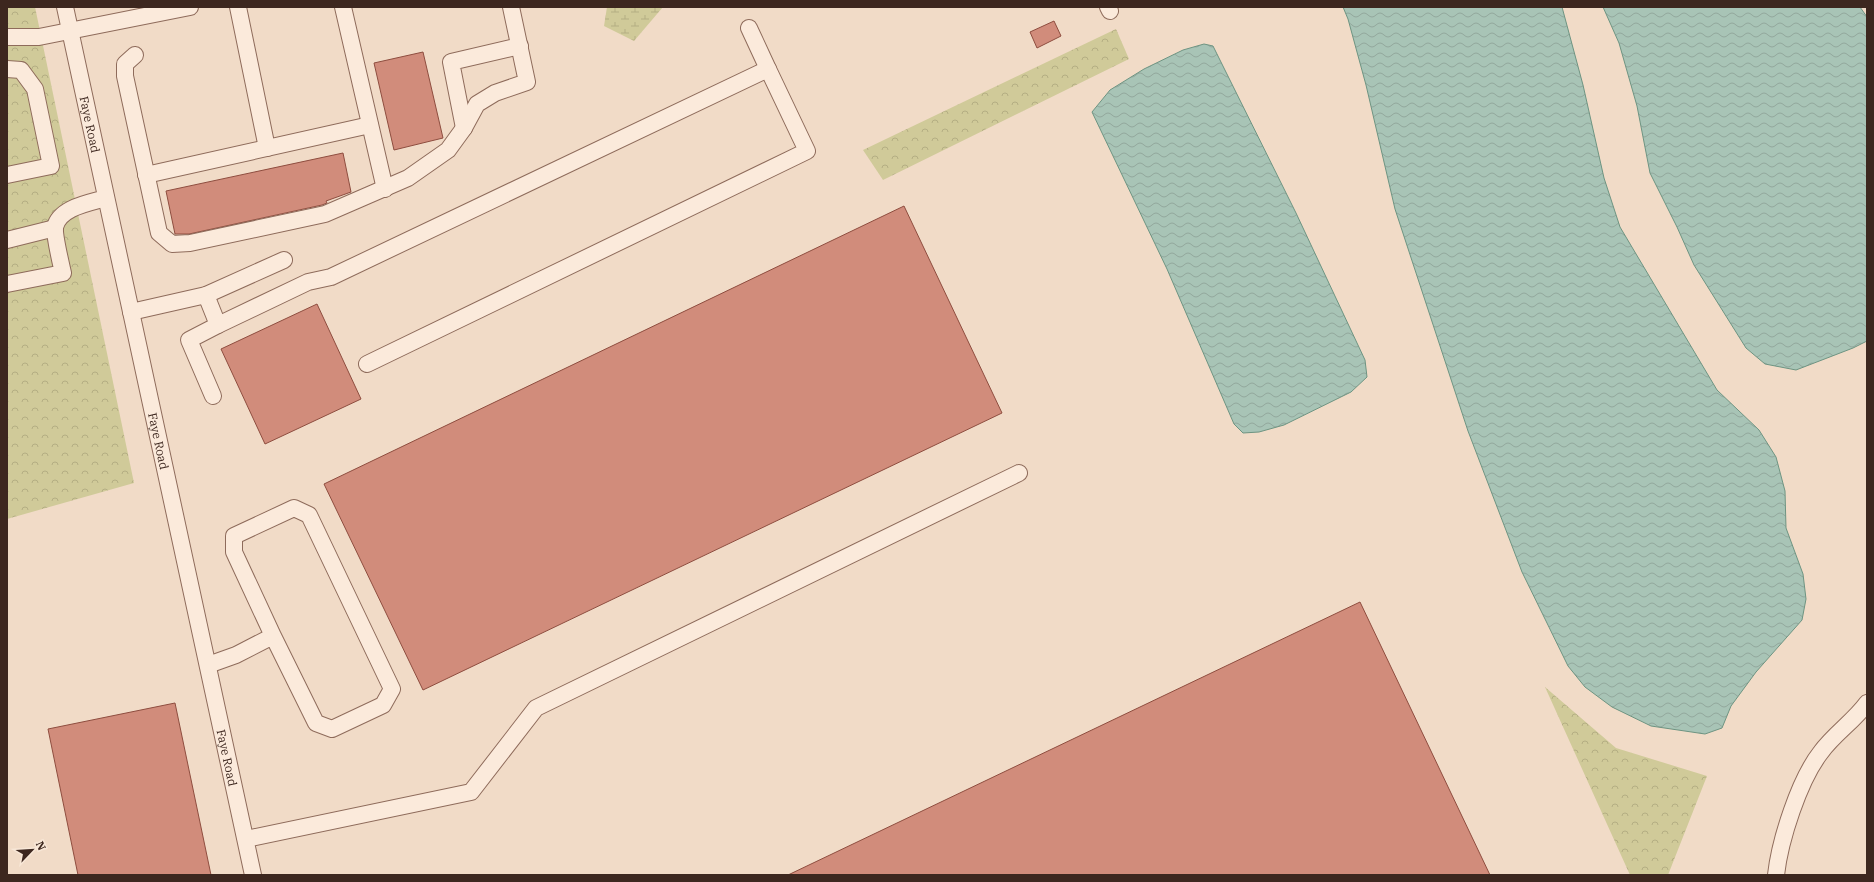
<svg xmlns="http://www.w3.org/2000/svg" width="1874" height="882" viewBox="0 0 1874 882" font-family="'IBM Plex Serif',serif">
<defs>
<pattern id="forest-crowns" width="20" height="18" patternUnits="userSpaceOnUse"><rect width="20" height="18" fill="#d0ca99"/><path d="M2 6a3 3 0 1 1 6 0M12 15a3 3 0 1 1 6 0" fill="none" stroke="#b4ae83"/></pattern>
<pattern id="wetland-marsh" width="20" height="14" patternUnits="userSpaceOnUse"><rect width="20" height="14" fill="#d0ca99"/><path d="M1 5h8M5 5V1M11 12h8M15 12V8" fill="none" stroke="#b4ae83"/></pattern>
<pattern id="water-waves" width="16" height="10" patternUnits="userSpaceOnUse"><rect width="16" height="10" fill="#a8c4b6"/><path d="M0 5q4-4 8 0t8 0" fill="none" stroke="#92a89c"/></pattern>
</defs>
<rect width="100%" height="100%" fill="#f1dbc7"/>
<g fill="url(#forest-crowns)">
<polygon points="7,7 35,7 134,483 7,519"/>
<polygon points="1116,29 1129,59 883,180 863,150"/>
<polygon points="1545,687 1616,748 1707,776 1668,875 1630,875"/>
</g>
<polygon fill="url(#wetland-marsh)" points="607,7 663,7 634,41 604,26"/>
<g fill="url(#water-waves)" stroke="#6e9482">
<polygon points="1343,7 1562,7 1583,85 1604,178 1620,227 1717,390 1759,430 1776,457 1785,491 1786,528 1803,574 1806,599 1802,620 1756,672 1731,706 1722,728 1705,734 1651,726 1612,707 1585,687 1568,666 1522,572 1468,431 1395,209 1366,85 1348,19"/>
<polygon points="1603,7 1860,7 1867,17 1867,341 1853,348 1796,370 1765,364 1746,348 1694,265 1677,227 1650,173 1637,106 1619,43"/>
<polygon points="1204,44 1213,46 1296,213 1365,360 1367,377 1351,392 1284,425 1259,432 1243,433 1234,424 1167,269 1092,112 1110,90 1144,69 1183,50"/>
</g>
<g fill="#d18c7b" stroke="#8e4d3f">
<polygon points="1054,21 1061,36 1037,48 1030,32"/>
<polygon points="423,52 443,138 394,150 374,63"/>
<polygon points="343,153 351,192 326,201 327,203 322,205 189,234 175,234 166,191"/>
<polygon points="904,206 1002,413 423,690 324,484"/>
<polygon points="317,304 361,399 265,444 221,349"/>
<polygon points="1360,602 1490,875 788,875"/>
<polygon points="175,703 211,875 78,875 48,729"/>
</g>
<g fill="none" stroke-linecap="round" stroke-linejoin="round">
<g stroke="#8e6b5b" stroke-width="18">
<g id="minor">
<path id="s1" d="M65 7 253 875"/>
<polyline points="238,7 267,148"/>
<polyline points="343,7 385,189"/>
<polyline points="1108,7 1110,11"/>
<polyline points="749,28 768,69"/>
<polyline points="7,37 39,37 190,7"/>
<polyline points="135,55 125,64 125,76 159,233 172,244 190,243 325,214 408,178 448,150 464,128 477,104 495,93 527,82 511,7"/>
<polyline points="7,69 21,70 35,89 51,166 7,175"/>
<polyline points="464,128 451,62 520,46"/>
<polyline points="146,175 370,125"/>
<polyline points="7,240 55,228"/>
<path d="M7 284 63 273C61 264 54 235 55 227 60 207 90 203 106 198"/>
<polyline points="206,295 218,325 189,340 213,396"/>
<polyline points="131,312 206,295 284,260"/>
<polyline points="218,325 308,282 331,277 768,69 807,151 367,364"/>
<polyline points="208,665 236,655 273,636 316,723 332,729 383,705 392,689 309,515 294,508 234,536 234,552 273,636"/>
<polyline points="246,839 471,792 536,708 1019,473"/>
<path d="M1776 875C1780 840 1799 780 1821 752 1834 734 1854 721 1867 703"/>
</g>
</g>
<use href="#minor" stroke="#fbeadb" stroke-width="16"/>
</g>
<g text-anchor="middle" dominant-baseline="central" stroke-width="3.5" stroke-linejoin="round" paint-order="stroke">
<g font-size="12" fill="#3d271f" stroke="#f8e7d7">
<text stroke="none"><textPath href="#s1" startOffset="120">Faye Road</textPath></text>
<text stroke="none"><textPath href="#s1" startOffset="444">Faye Road</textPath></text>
<text stroke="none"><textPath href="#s1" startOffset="768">Faye Road</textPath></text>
</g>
</g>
<rect width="1874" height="882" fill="none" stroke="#3d271f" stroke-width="16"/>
<g transform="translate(32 850) rotate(65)" stroke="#f8e7d7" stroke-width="3" paint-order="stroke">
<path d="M0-3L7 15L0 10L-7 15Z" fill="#3d271f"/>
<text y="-6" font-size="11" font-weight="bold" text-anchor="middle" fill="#3d271f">N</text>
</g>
</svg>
